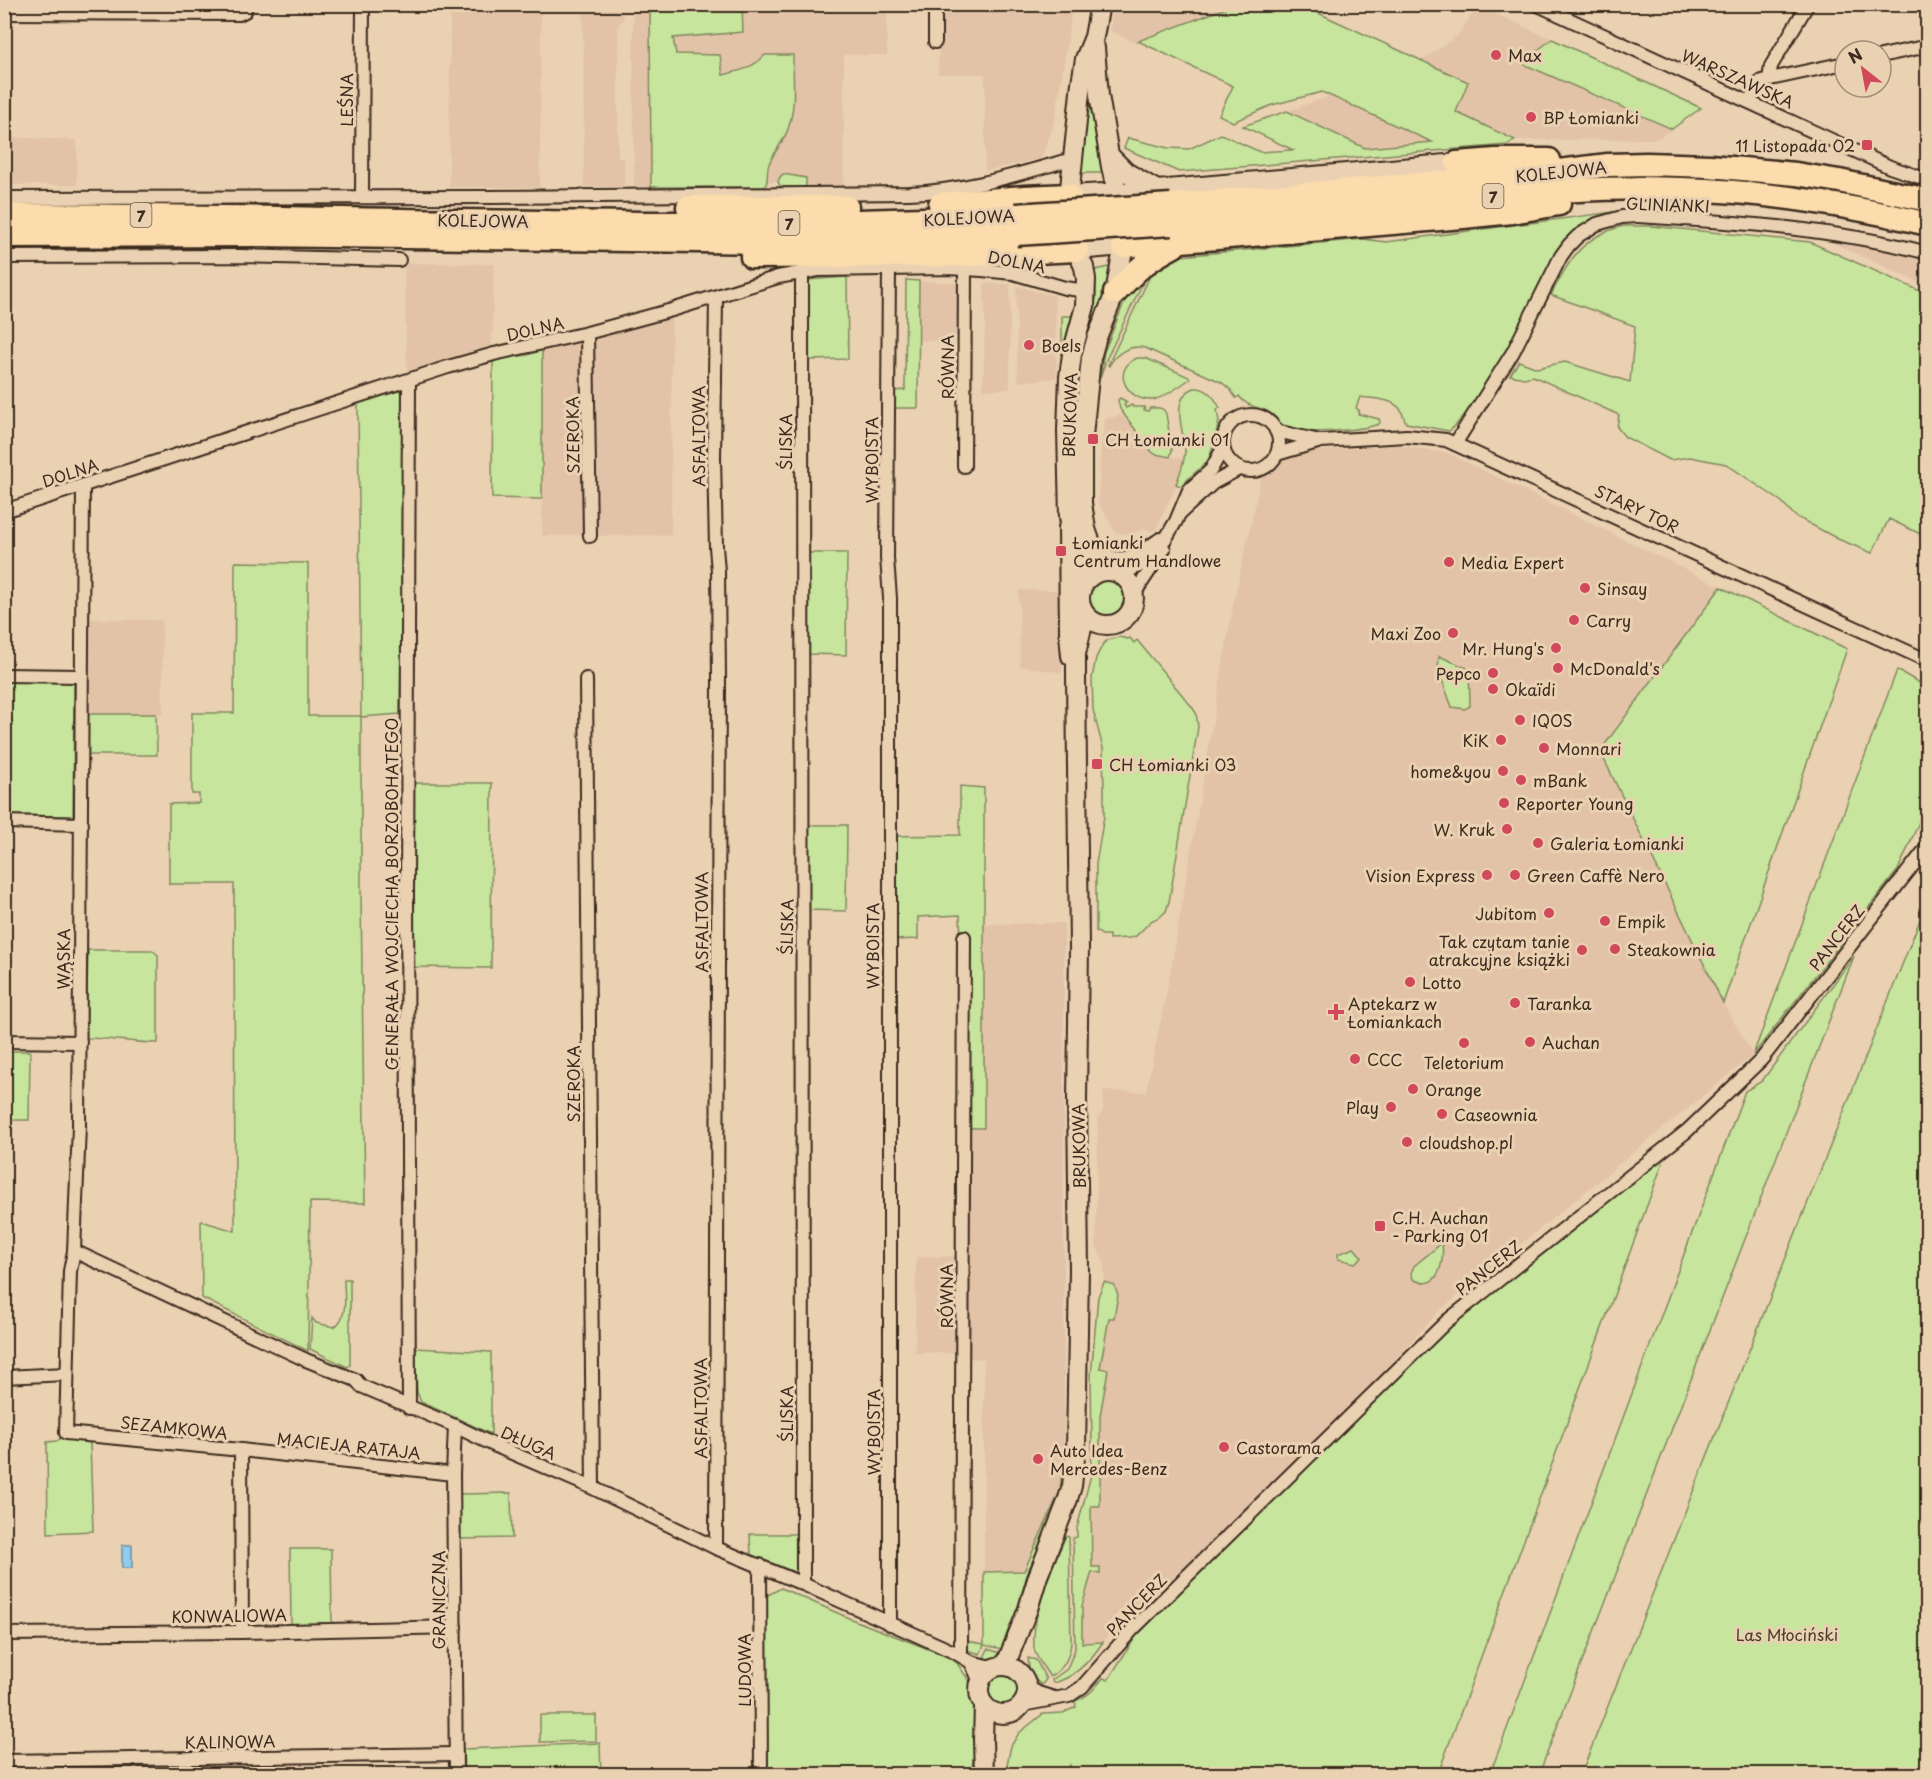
<svg xmlns="http://www.w3.org/2000/svg" width="1932" height="1779" viewBox="0 0 1932 1779" font-family="'Playpen Sans',sans-serif">
<rect width="100%" height="100%" fill="#ead1b2"/>
<filter id="ink" filterUnits="userSpaceOnUse"><feTurbulence type="fractalNoise" baseFrequency=".0167" numOctaves="2"/><feDisplacementMap in="SourceGraphic" scale="12" xChannelSelector="R" yChannelSelector="G"/><feConvolveMatrix kernelMatrix="1 2 1 2 8 2 1 2 1" color-interpolation-filters="sRGB"/></filter>
<g filter="url(#ink)">
<g fill="#e3c3a8">
<polygon points="985,4 1073,5 1055,120 1041,159 985,171 985,74 938,74 941,10 984,10"/>
<polygon points="450,5 541,5 540,187 449,187"/>
<polygon points="583,5 623,5 623,20 618,25 618,158 624,159 624,187 584,187"/>
<polygon points="633,5 887,5 887,55 844,55 844,187 781,187 778,182 768,182 765,187 634,187"/>
<polygon points="1114,5 1114,4 1234,5 1134,42 1110,31"/>
<polygon points="1478,6 1552,39 1522,64 1672,129 1657,139 1515,140 1455,112 1468,82 1422,61 1458,35"/>
<polygon points="1331,96 1434,142 1365,148 1287,111"/>
<polygon points="5,137 77,140 77,185 5,185"/>
<polygon points="1824,239 1865,246 1927,261 1927,286"/>
<polygon points="404,263 494,264 492,345 407,371"/>
<polygon points="919,281 962,283 962,340 919,341"/>
<polygon points="984,283 1010,284 1010,389 983,390 985,321"/>
<polygon points="1016,286 1055,296 1057,378 1018,382"/>
<polygon points="672,315 671,535 595,536 592,345 601,334"/>
<polygon points="578,341 584,345 583,535 542,536 542,350"/>
<polygon points="1125,414 1158,452 1188,461 1155,531 1143,529 1132,534 1116,533 1098,502 1100,453 1105,419"/>
<polygon points="1396,445 1448,453 1721,587 1600,751 1723,1003 1753,1055 1439,1311 1336,1424 1176,1575 1139,1605 1126,1604 1109,1623 1108,1634 1103,1644 1075,1644 1073,1537 1076,1537 1077,1528 1090,1475 1091,1377 1097,1296 1104,1283 1104,1262 1097,1248 1096,1243 1098,1118 1103,1111 1103,1091 1146,1092 1169,980 1233,605 1261,478 1289,453"/>
<polygon points="1019,590 1059,590 1062,673 1020,666"/>
<polygon points="89,619 162,620 163,714 87,714"/>
<polygon points="1064,923 1064,1460 1060,1491 991,1646 984,1645 984,1359 968,1358 968,1128 984,1128 984,924"/>
<polygon points="958,1256 957,1353 915,1353 916,1257"/>
</g>
<g fill="#c7e59d" stroke="#81885e" stroke-width="1.5">
<path d="M650 5H742L743 32 673 38 676 54 720 55 723 75C740 71 753 68 765 55H793C793 78 796 104 789 126 785 141 774 151 769 164 766 172 769 179 765 187H651Z"/>
<polygon points="1234,5 1301,5 1468,82 1456,112 1515,140 1507,145 1179,172 1124,148 1128,138 1168,148 1189,149 1221,134 1260,152 1293,150 1243,126 1287,111 1365,148 1432,142 1322,92 1272,105 1233,122 1219,115 1233,86 1138,41"/>
<polygon points="1552,39 1701,108 1672,129 1521,63"/>
<polygon points="1091,73 1108,173 1080,173"/>
<polygon points="783,174 806,178 806,187 781,187 778,182 780,177"/>
<path d="M1613 212V213L1599 218 1581 228 1466 418 1463 416 1456 425 1449 431 1406 423C1404 419 1403 413 1400 409 1392 398 1372 399 1360 397L1356 408 1359 410 1358 414 1379 419 1380 422 1379 424C1362 430 1300 436 1285 427 1278 423 1275 415 1267 411 1256 406 1247 407 1239 396L1236 398 1230 389 1221 382 1145 348C1130 344 1116 353 1109 366L1108 365 1150 276V272L1170 257 1363 239 1386 242Z"/>
<path d="M1624 226H1651L1810 242 1927 294V537L1889 519 1872 553 1838 539 1795 516 1782 502 1726 464 1690 457 1670 460 1625 437 1617 427 1619 415 1533 376 1524 378 1510 375 1519 361 1537 368 1565 362 1630 382 1635 326 1551 295C1570 259 1582 236 1624 226Z"/>
<polygon points="1114,266 1111,280 1084,344 1096,299 1095,270"/>
<polygon points="1146,276 1106,360 1100,378 1104,352 1128,293"/>
<polygon points="847,277 848,359 808,360 807,280"/>
<polygon points="906,280 919,281 918,408 893,408 893,391 905,390"/>
<polygon points="1062,316 1073,316 1074,318 1062,366"/>
<polygon points="542,350 542,499 492,498 493,360 528,355"/>
<path d="M1137 358H1145L1189 377 1190 379C1181 385 1163 399 1152 400 1127 401 1110 370 1137 358Z"/>
<path d="M1194 388C1207 387 1214 397 1220 408L1217 409 1219 422 1210 456 1206 463 1180 486 1176 484C1180 474 1184 464 1185 452 1185 432 1168 399 1194 388Z"/>
<polygon points="405,389 400,714 361,717 361,897 365,1203 310,1202 308,1351 202,1298 201,1221 235,1231 234,884 169,884 169,804 199,803 199,794 192,794 192,713 234,713 235,562 308,563 308,716 361,716 358,404"/>
<path d="M1120 398 1127 402 1124 405 1126 408 1132 405 1133 407H1145L1144 410 1148 411 1150 408C1157 408 1163 406 1166 414L1172 450 1170 457 1155 454 1152 452 1120 409 1118 400Z"/>
<polygon points="808,553 847,553 846,655 809,654"/>
<circle cx="1107" cy="598" r="20"/>
<polygon points="1721,587 1847,649 1723,1003 1600,751"/>
<polygon points="1119,637 1128,639 1130,638 1134,643 1137,640 1192,707 1196,713 1198,727 1169,902 1166,911 1161,916 1151,921 1136,936 1129,938 1109,939 1109,935 1102,935 1096,931 1096,864 1104,816 1104,792 1103,748 1093,710 1092,678 1096,658 1103,644 1108,640"/>
<polygon points="1439,656 1469,669 1470,706 1465,709 1452,707 1438,669"/>
<polygon points="1897,670 1927,687 1927,804 1898,870 1753,1055"/>
<polygon points="5,682 74,682 73,816 5,815"/>
<polygon points="87,714 156,714 157,755 88,755"/>
<polygon points="411,783 492,783 491,968 412,967"/>
<polygon points="960,786 984,788 984,1128 968,1128 960,915 918,917 918,939 894,940 894,836 960,835"/>
<polygon points="808,825 847,825 846,911 808,910"/>
<polygon points="1927,902 1927,1774 1581,1774"/>
<path d="M88 950H152L158 955V1043C134 1043 110 1038 86 1038Z"/>
<polygon points="1854,956 1539,1774 1490,1774 1745,1091 1762,1081"/>
<polygon points="5,1051 30,1051 29,1120 5,1120"/>
<path d="M1666 1154 1438 1774H1071L1070 1765 1062 1774H1005L1011 1746 1019 1733 1043 1714 1063 1713 1076 1707 1075 1701C1088 1697 1095 1688 1103 1678L1108 1680 1145 1622 1441 1331Z"/>
<path d="M1442 1243C1444 1259 1440 1294 1413 1279L1411 1273 1414 1266Z"/>
<polygon points="1354,1248 1362,1257 1355,1263 1338,1259 1338,1254"/>
<path d="M344 1279H350V1365L347 1367 310 1349 312 1318 316 1323 334 1327C349 1318 344 1295 344 1279Z"/>
<path d="M1104 1282 1114 1285 1118 1295 1114 1318H1109L1100 1368 1108 1370 1100 1416V1506H1091L1092 1567H1100V1574L1092 1572 1082 1606V1643L1103 1642C1091 1660 1075 1678 1053 1683L1052 1680 1067 1669 1075 1649 1073 1538 1077 1537V1528L1091 1475 1092 1445 1091 1376 1098 1297Z"/>
<polygon points="415,1348 491,1352 491,1434 421,1402 417,1392"/>
<polygon points="62,1437 85,1439 90,1444 93,1531 48,1533 47,1442 57,1441"/>
<polygon points="1064,1448 1067,1448 1066,1472 1058,1504 1028,1571 1013,1624 1003,1649 984,1645 980,1654 967,1650 967,1641 984,1644 984,1572 1024,1571 1060,1491"/>
<polygon points="511,1493 512,1538 459,1539 459,1494"/>
<polygon points="750,1534 797,1534 797,1573 751,1555"/>
<path d="M1066 1536 1069 1537 1071 1643C1069 1659 1064 1668 1050 1677 1045 1669 1035 1657 1034 1648 1031 1615 1052 1566 1066 1536Z"/>
<polygon points="290,1549 331,1549 332,1623 291,1624"/>
<polygon points="781,1588 851,1619 949,1657 957,1663 970,1682 970,1696 975,1707 976,1739 971,1774 767,1774 766,1596"/>
<path d="M988 1649 1000 1653H1006C999 1662 993 1662 983 1660Z"/>
<path d="M1028 1658 1036 1660 1046 1679 1042 1685C1031 1678 1029 1671 1028 1658Z"/>
<circle cx="1003" cy="1690" r="17"/>
<polygon points="540,1715 596,1715 596,1741 540,1742"/>
<polygon points="600,1743 601,1774 464,1774 463,1749"/>
</g>
<rect fill="#8ecdef" stroke="#6d8c9b" stroke-width="1.5" x="122" y="1545" width="10" height="23"/>
<g fill="none" stroke-linecap="round" stroke-linejoin="round">
<g stroke="#3b2a1e" stroke-width="16">
<g id="street">
<polyline points="935,4 935,42"/>
<polyline points="1536,4 1890,167 1928,180"/>
<polyline points="4,13 239,14 245,11 246,4"/>
<polyline points="1881,56 1928,46"/>
<polyline points="1769,80 1771,66 1808,4"/>
<polyline points="1749,101 1761,81 1845,63"/>
<polyline points="362,196 363,4"/>
<path d="M4 198 491 197 909 193C966 191 1018 174 1072 159"/>
<polyline points="4,257 241,256 399,260"/>
<polyline points="889,268 887,558 890,598 890,1624"/>
<polyline points="802,272 803,1584"/>
<polyline points="716,297 714,458 716,547 718,571 719,677 716,1548"/>
<polyline points="587,333 590,536"/>
<polyline points="409,381 407,896 409,1408"/>
<circle cx="1251" cy="443" r="28"/>
<polyline points="1276,431 1320,441"/>
<path d="M1455 444 1513 352 1561 256 1569 245 1578 236 1597 224 1622 217 1636 216C1733 222 1832 228 1928 253"/>
<polyline points="1277,454 1321,441 1407,436 1446,440 1928,661"/>
<polyline points="964,466 965,269"/>
<polyline points="83,486 79,1126 74,1251 70,1271 66,1433 241,1450 242,1632"/>
<polyline points="4,511 448,367 494,354 587,333 672,310 778,277 818,270 947,268 982,270 1013,273 1065,288 1087,291"/>
<polyline points="1180,513 1213,483 1239,469"/>
<path d="M1091 543C1097 548 1104 554 1111 557 1128 563 1147 548 1160 539"/>
<polyline points="1121,575 1142,564 1153,554 1166,538 1176,521 1189,490 1211,470 1223,448"/>
<polyline points="1134,594 1164,549"/>
<polyline points="4,675 81,676"/>
<polyline points="586,679 593,1488"/>
<polyline points="4,822 82,824"/>
<polyline points="4,1041 80,1042"/>
<polyline points="74,1251 306,1360 356,1380 361,1386 455,1426 498,1447 593,1488 716,1548 803,1584 956,1653 971,1662 995,1668"/>
<polyline points="4,1377 67,1374"/>
<polyline points="455,1426 453,1474 456,1774"/>
<polyline points="241,1450 453,1474"/>
<polyline points="760,1565 761,1774"/>
<polyline points="4,1634 242,1632 455,1627"/>
<polyline points="959,1654 961,1650 964,937"/>
<polyline points="971,1662 980,1682"/>
<polyline points="1026,1686 1038,1693 1054,1698"/>
<polyline points="1022,1705 1069,1696 1082,1687 1132,1630 1447,1321 1687,1131 1761,1060 1928,846"/>
<polyline points="4,1761 456,1754"/>
</g>
</g>
<g stroke="#3b2a1e" stroke-width="22">
<g id="secondary">
<polyline points="1095,48 1099,95 1111,167 1120,203 1123,235 1122,255 1115,293 1096,340 1091,358 1082,446 1082,503 1086,529 1095,555 1105,571"/>
<polyline points="1110,156 1126,172 1157,190"/>
<polyline points="1069,195 1157,190 1457,163"/>
<polyline points="1068,207 1081,83 1085,59 1094,37 1100,4"/>
<polyline points="1072,239 1084,267 1086,279 1085,306 1072,354 1069,377 1067,430 1069,517 1079,548 1084,582"/>
<polyline points="1077,250 1123,246"/>
<polyline points="1068,528 1069,634 1071,656"/>
<circle cx="1107" cy="598" r="27"/>
<circle cx="1003" cy="1690" r="24"/>
<polyline points="1005,1666 1028,1609 1038,1576 1067,1502 1072,1486 1076,1450 1079,1270 1077,1100 1079,947 1076,675 1076,654 1085,614"/>
<polyline points="984,1706 983,1740 984,1774"/>
</g>
</g>
<g stroke="#3b2a1e" stroke-width="27">
<g id="highway">
<polyline points="1457,163 1496,160 1549,160"/>
<polyline points="940,204 1024,197 1069,195"/>
<polyline points="1171,205 1535,174 1608,165 1647,164 1710,166 1796,174 1839,181 1928,200"/>
<polyline points="688,207 847,207"/>
<path d="M4 215C342 215 679 233 1016 215"/>
<path d="M1171 224C1258 216 1346 209 1433 201 1516 194 1598 186 1681 189 1765 191 1847 205 1928 224"/>
<polyline points="4,236 256,235 771,242 916,238 1016,234"/>
<polyline points="1123,246 1463,217 1512,212 1559,204"/>
<polyline points="752,257 973,255 1077,250"/>
<path d="M1115 293C1137 269 1146 261 1174 246"/>
</g>
</g>
<use href="#street" stroke="#ead1b2" stroke-width="12"/>
<use href="#secondary" stroke="#ead1b2" stroke-width="18"/>
<use href="#highway" stroke="#fcdcac" stroke-width="22"/>
<g stroke="#3b2a1e" stroke-width="27" stroke-linecap="butt">
<g id="highway-bridge">
<polyline points="1016,215 1171,205"/>
<polyline points="1016,234 1171,224"/>
</g>
</g>
<use href="#highway-bridge" stroke="#fcdcac" stroke-width="22"/>
</g>
</g>
<g fill="#d1495b" stroke="#ead1b2" stroke-width="2">
<circle cx="1496" cy="55" r="6"/>
<circle cx="1531" cy="117" r="6"/>
<rect x="1861" y="139" width="12" height="12" rx="3"/>
<circle cx="1029" cy="345" r="6"/>
<rect x="1087" y="433" width="12" height="12" rx="3"/>
<rect x="1055" y="545" width="12" height="12" rx="3"/>
<circle cx="1449" cy="562" r="6"/>
<circle cx="1585" cy="588" r="6"/>
<circle cx="1574" cy="620" r="6"/>
<circle cx="1453" cy="633" r="6"/>
<circle cx="1556" cy="648" r="6"/>
<circle cx="1558" cy="668" r="6"/>
<circle cx="1493" cy="673" r="6"/>
<circle cx="1493" cy="689" r="6"/>
<circle cx="1520" cy="720" r="6"/>
<circle cx="1501" cy="740" r="6"/>
<circle cx="1544" cy="748" r="6"/>
<rect x="1091" y="758" width="12" height="12" rx="3"/>
<circle cx="1503" cy="771" r="6"/>
<circle cx="1521" cy="780" r="6"/>
<circle cx="1504" cy="803" r="6"/>
<circle cx="1507" cy="829" r="6"/>
<circle cx="1538" cy="843" r="6"/>
<circle cx="1487" cy="875" r="6"/>
<circle cx="1515" cy="875" r="6"/>
<circle cx="1549" cy="913" r="6"/>
<circle cx="1605" cy="921" r="6"/>
<circle cx="1615" cy="949" r="6"/>
<circle cx="1582" cy="950" r="6"/>
<circle cx="1410" cy="982" r="6"/>
<circle cx="1515" cy="1003" r="6"/>
<path d="M1333 1003h6v6h6v6h-6v6h-6v-6h-6v-6h6z"/>
<circle cx="1530" cy="1042" r="6"/>
<circle cx="1464" cy="1043" r="6"/>
<circle cx="1355" cy="1059" r="6"/>
<circle cx="1413" cy="1089" r="6"/>
<circle cx="1391" cy="1107" r="6"/>
<circle cx="1442" cy="1114" r="6"/>
<circle cx="1407" cy="1142" r="6"/>
<rect x="1374" y="1220" width="12" height="12" rx="3"/>
<circle cx="1224" cy="1447" r="6"/>
<circle cx="1038" cy="1459" r="6"/>
</g>
<g text-anchor="middle" dominant-baseline="central" stroke-width="6" stroke-linejoin="round" paint-order="stroke">
<g fill="#ead1b2" stroke="#705c4a" stroke-width="1.5">
<rect x="1482.5" y="184" width="21" height="24" rx="4.5"/>
<rect x="130.5" y="203" width="21" height="24" rx="4.5"/>
<rect x="778.5" y="211" width="21" height="24" rx="4.5"/>
</g>
<g font-size="15" font-weight="bold" fill="#3b2a1e">
<text x="1493" y="196">7</text>
<text x="141" y="215">7</text>
<text x="789" y="223">7</text>
</g>
<g font-size="16" fill="#3b2a1e" stroke="#ead1b2" text-anchor="start">
<text x="1508" y="55">Max</text>
<text x="1543" y="117">BP Łomianki</text>
<text x="1855" y="145" text-anchor="end">11 Listopada 02</text>
<text x="1041" y="345">Boels</text>
<text x="1105" y="439">CH Łomianki 01</text>
<text x="1073" y="542">Łomianki<tspan x="1073" dy="18">Centrum Handlowe</tspan></text>
<text x="1461" y="562">Media Expert</text>
<text x="1597" y="588">Sinsay</text>
<text x="1586" y="620">Carry</text>
<text x="1441" y="633" text-anchor="end">Maxi Zoo</text>
<text x="1544" y="648" text-anchor="end">Mr. Hung's</text>
<text x="1570" y="668">McDonald's</text>
<text x="1481" y="673" text-anchor="end">Pepco</text>
<text x="1505" y="689">Okaïdi</text>
<text x="1532" y="720">IQOS</text>
<text x="1489" y="740" text-anchor="end">KiK</text>
<text x="1556" y="748">Monnari</text>
<text x="1109" y="764">CH Łomianki 03</text>
<text x="1491" y="771" text-anchor="end">home&amp;you</text>
<text x="1533" y="780">mBank</text>
<text x="1516" y="803">Reporter Young</text>
<text x="1495" y="829" text-anchor="end">W. Kruk</text>
<text x="1550" y="843">Galeria Łomianki</text>
<text x="1475" y="875" text-anchor="end">Vision Express</text>
<text x="1527" y="875">Green Caffè Nero</text>
<text x="1537" y="913" text-anchor="end">Jubitom</text>
<text x="1617" y="921">Empik</text>
<text x="1570" y="941" text-anchor="end">Tak czytam tanie<tspan x="1570" dy="18">atrakcyjne książki</tspan></text>
<text x="1627" y="949">Steakownia</text>
<text x="1422" y="982">Lotto</text>
<text x="1348" y="1003">Aptekarz w<tspan x="1348" dy="18">Łomiankach</tspan></text>
<text x="1527" y="1003">Taranka</text>
<text x="1542" y="1042">Auchan</text>
<text x="1367" y="1059">CCC</text>
<text x="1464" y="1062" text-anchor="middle">Teletorium</text>
<text x="1425" y="1089">Orange</text>
<text x="1379" y="1107" text-anchor="end">Play</text>
<text x="1454" y="1114">Caseownia</text>
<text x="1419" y="1142">cloudshop.pl</text>
<text x="1392" y="1217">C.H. Auchan<tspan x="1392" dy="18">- Parking 01</tspan></text>
<text x="1236" y="1447">Castorama</text>
<text x="1050" y="1450">Auto Idea<tspan x="1050" dy="18">Mercedes-Benz</tspan></text>
</g>
<g font-size="16" fill="#3b2a1e" stroke="#ead1b2">
<text transform="translate(1738 78) rotate(24)">WARSZAWSKA</text>
<text transform="translate(346 100) rotate(-90)">LEŚNA</text>
<text transform="translate(1561 171) rotate(-6)">KOLEJOWA</text>
<text transform="translate(1668 204) rotate(2)">GLINIANKI</text>
<text transform="translate(969 217) rotate(-3)">KOLEJOWA</text>
<text transform="translate(483 220) rotate(1)">KOLEJOWA</text>
<text transform="translate(1017 261) rotate(11)">DOLNA</text>
<text transform="translate(535 328) rotate(-13)">DOLNA</text>
<text transform="translate(947 367) rotate(-90)">RÓWNA</text>
<text transform="translate(1069 415) rotate(-88)">BRUKOWA</text>
<text transform="translate(572 435) rotate(-91)">SZEROKA</text>
<text transform="translate(698 436) rotate(-90)">ASFALTOWA</text>
<text transform="translate(785 442) rotate(-90)">ŚLISKA</text>
<text transform="translate(871 460) rotate(-90)">WYBOISTA</text>
<text transform="translate(70 472) rotate(-18)">DOLNA</text>
<text transform="translate(1637 508) rotate(25)">STARY TOR</text>
<text transform="translate(391 894) rotate(-90)">GENERAŁA WOJCIECHA BORZOBOHATEGO</text>
<text transform="translate(701 922) rotate(-90)">ASFALTOWA</text>
<text transform="translate(786 927) rotate(-89)">ŚLISKA</text>
<text transform="translate(1836 937) rotate(-52)">PANCERZ</text>
<text transform="translate(872 946) rotate(-90)">WYBOISTA</text>
<text transform="translate(63 959) rotate(-90)">WĄSKA</text>
<text transform="translate(573 1084) rotate(-90)">SZEROKA</text>
<text transform="translate(1078 1146) rotate(-91)">BRUKOWA</text>
<text transform="translate(1488 1267) rotate(-38)">PANCERZ</text>
<text transform="translate(946 1296) rotate(-90)">RÓWNA</text>
<text transform="translate(700 1408) rotate(-90)">ASFALTOWA</text>
<text transform="translate(786 1414) rotate(-90)">ŚLISKA</text>
<text transform="translate(174 1427) rotate(6)">SEZAMKOWA</text>
<text transform="translate(873 1432) rotate(-90)">WYBOISTA</text>
<text transform="translate(529 1442) rotate(24)">DŁUGA</text>
<text transform="translate(349 1445) rotate(6)">MACIEJA RATAJA</text>
<text transform="translate(438 1600) rotate(-90)">GRANICZNA</text>
<text transform="translate(1136 1604) rotate(-46)">PANCERZ</text>
<text transform="translate(229 1615) rotate(-1)">KONWALIOWA</text>
<text transform="translate(744 1670) rotate(-90)">LUDOWA</text>
<text transform="translate(230 1741) rotate(-1)">KALINOWA</text>
</g>
<g font-size="16" fill="#493d2b" stroke="#ead1b2">
<text x="1787" y="1634">Las Młociński</text>
</g>
</g>
<rect width="1932" height="1779" fill="none" stroke="#ead1b2" stroke-width="24"/>
<rect x="12" y="12" width="1908" height="1755" fill="none" stroke="#3b2a1e" stroke-width="2" filter="url(#ink)"/>
<g transform="translate(1863 69) rotate(329)"><circle r="28" fill="#ead1b2" stroke="#a48e77" stroke-width="1.5"/>
<path d="M0-4.5L10 22L0 15L-10 22Z" fill="#d1495b"/>
<text y="-9" font-size="16" font-weight="bold" text-anchor="middle" fill="#3b2a1e">N</text>
</g>
</svg>
